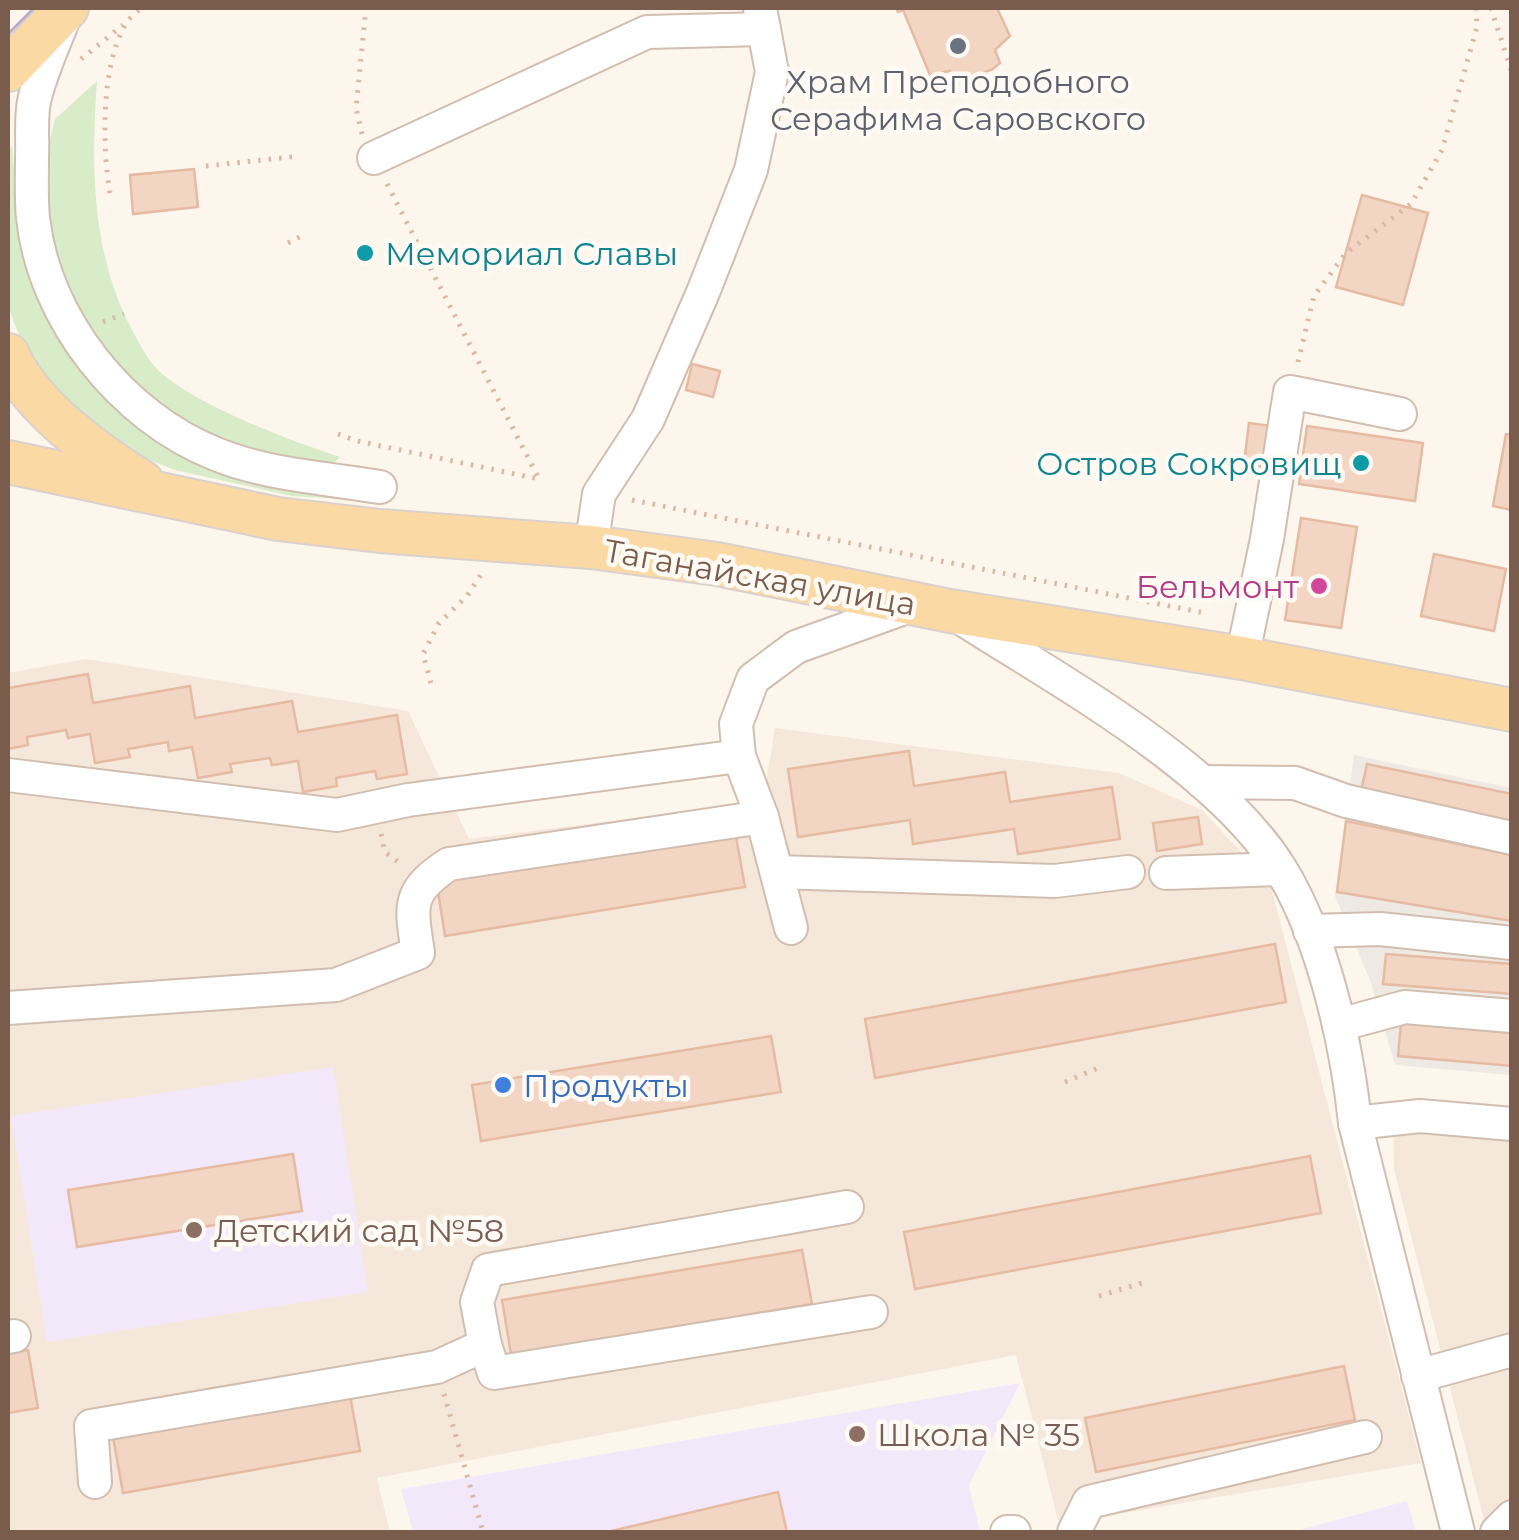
<svg xmlns="http://www.w3.org/2000/svg" width="1519" height="1540" viewBox="0 0 1519 1540" font-family="Montserrat,sans-serif">
<rect width="100%" height="100%" fill="#fdf6ec"/>
<g fill="#f5e8da">
<polygon points="86,659 408,711 469,839 763,802 775,728 1119,773 1202,810 1270,883 1421,1463 1059,1524 1016,1355 377,1478 390,1532 8,1532 8,673"/>
<polygon points="1393,1101 1511,1108 1511,1532 1487,1532 1394,1169"/>
</g>
<polygon fill="#efe9e4" points="1354,755 1511,788 1511,1075 1395,1065 1371,983 1335,896"/>
<g fill="#f3e8fa">
<polygon points="333,1067 368,1292 47,1342 11,1116"/>
<polygon points="1020,1383 969,1485 980,1532 413,1532 401,1489"/>
<polygon points="1407,1501 1416,1532 1292,1532"/>
</g>
<g fill="#d8ecc9">
<path d="M97 81C91 165 91 251 131 328 139 343 148 361 160 372 200 407 289 440 340 457L332 465 219 447 129 386 81 319 54 255 44 207 45 160 55 119Z"/>
<polygon points="12,145 18,221 74,354 276,479 395,502 292,496 175,470 129,452 94,432 41,374 21,340 8,307 8,152"/>
</g>
<g fill="#f3d5c3" stroke="#e6bba3" stroke-width="2.5">
<polygon points="896,8 997,8 1010,36 995,50 1000,63 993,69 957,83 950,71 930,75 903,10 898,12"/>
<polygon points="194,169 198,207 133,214 130,175"/>
<polygon points="1362,195 1428,213 1403,305 1336,287"/>
<polygon points="692,364 720,371 713,397 686,390"/>
<polygon points="1249,423 1288,428 1283,469 1244,464"/>
<polygon points="1307,426 1423,443 1415,501 1299,484"/>
<polygon points="1506,434 1512,435 1512,510 1493,506"/>
<polygon points="1301,518 1357,527 1341,628 1285,620"/>
<polygon points="1434,554 1506,569 1494,631 1421,616"/>
<polygon points="88,674 93,703 190,686 195,718 292,701 298,732 397,715 407,774 377,779 375,771 336,778 337,786 303,792 298,761 272,765 270,758 230,764 232,772 198,778 192,747 169,751 168,742 128,749 130,757 95,763 90,734 68,738 66,730 27,737 28,745 8,749 8,688"/>
<polygon points="909,751 914,786 1005,772 1010,802 1112,787 1120,839 1018,854 1014,829 913,844 910,820 798,837 788,769"/>
<polygon points="1367,764 1512,794 1512,824 1361,791"/>
<polygon points="1198,817 1202,844 1157,851 1153,823"/>
<polygon points="1346,821 1512,855 1512,921 1337,892"/>
<polygon points="735,831 745,887 445,936 436,879"/>
<polygon points="1275,944 1286,1002 875,1078 865,1019"/>
<polygon points="1386,954 1512,964 1512,994 1383,984"/>
<polygon points="1401,1023 1512,1033 1512,1066 1398,1056"/>
<polygon points="771,1036 781,1092 481,1141 472,1085"/>
<polygon points="293,1154 302,1211 77,1247 68,1190"/>
<polygon points="1310,1156 1321,1213 915,1289 904,1232"/>
<polygon points="802,1250 812,1304 511,1354 502,1300"/>
<polygon points="28,1350 38,1408 8,1413 8,1354"/>
<polygon points="1344,1366 1355,1420 1096,1472 1085,1418"/>
<polygon points="350,1395 360,1451 123,1493 113,1437"/>
<polygon points="778,1492 787,1532 607,1532"/>
</g>
<g fill="none" stroke-linecap="round" stroke-linejoin="round">
<g stroke="#d1beb0" stroke-width="36">
<g id="minor">
<path d="M64 18C54 44 42 70 35 97 30 115 33 138 32 157 32 177 31 199 33 218 44 319 122 417 216 454 267 475 326 478 380 487"/>
<polyline points="374,158 647,32 764,29"/>
<polyline points="591,547 599,494 648,419 704,290 751,170 772,72 760,8"/>
<path d="M958 616C1059 681 1216 766 1280 868 1323 937 1347 1044 1355 1123L1458 1532"/>
<polyline points="1242,658 1267,539 1290,392 1400,414"/>
<polyline points="8,775 337,815 408,800 739,756"/>
<polyline points="1202,782 1295,783 1346,801 1512,838"/>
<polyline points="777,872 1055,881 1128,872"/>
<polyline points="1166,873 1280,869"/>
<polyline points="791,928 762,817 739,756 736,724 753,679 796,647 915,604"/>
<polyline points="1310,931 1380,929 1512,943"/>
<path d="M8 1008 336 985 418 953C411 906 406 892 449 864L762 817"/>
<polyline points="1339,1025 1405,1007 1512,1016"/>
<polyline points="1355,1123 1420,1116 1512,1124"/>
<polyline points="8,1337 14,1336"/>
<polyline points="485,1345 494,1373 871,1312"/>
<polyline points="1418,1376 1512,1350"/>
<polyline points="95,1482 91,1426 437,1367 485,1345 477,1302 488,1270 847,1207"/>
<polyline points="1007,1532 1014,1532"/>
<polyline points="1074,1532 1089,1502 1365,1437"/>
<polyline points="1497,1532 1512,1517"/>
</g>
</g>
<g stroke="#dad1cd" stroke-width="46">
<g id="major">
<polyline points="8,70 67,8"/>
<path d="M8 355C30 406 95 453 142 482"/>
<polyline points="8,462 278,519 380,531 591,547 717,564 950,611 1242,658 1512,710"/>
</g>
</g>
<g stroke="#d9b8a5" stroke-width="5" stroke-dasharray="2.5 8" stroke-linecap="butt">
<polyline points="1491,8 1512,73"/>
<polyline points="81,59 123,25"/>
<polyline points="362,134 356,108 366,8"/>
<polyline points="206,166 300,156"/>
<polyline points="387,184 539,479"/>
<path d="M110 193C102 147 101 67 125 25 128 19 136 13 141 8"/>
<polyline points="288,243 305,234"/>
<polyline points="103,322 124,314"/>
<polyline points="1298,362 1314,296 1346,253 1411,204 1442,150 1477,27 1476,8"/>
<polyline points="338,434 357,441 539,479"/>
<polyline points="632,500 1205,613"/>
<polyline points="431,683 423,654 439,623 467,596 482,573"/>
<polyline points="381,834 385,852 401,864"/>
<polyline points="1065,1082 1103,1066"/>
<polyline points="1099,1296 1142,1283"/>
<polyline points="444,1394 483,1532"/>
</g>
<use href="#minor" stroke="#fff" stroke-width="32"/>
<use href="#major" stroke="#fbd9a5" stroke-width="42"/>
<polyline stroke="#b9a8c9" stroke-width="2.5" points="8,34 34,8"/>
</g>
<circle fill="#6b7280" stroke="#fffaf3" stroke-width="4" cx="958" cy="46" r="10"/>
<g fill="#0f9aa8" stroke="#fffaf3" stroke-width="4">
<circle cx="365" cy="253" r="10"/>
<circle cx="1361" cy="463" r="10"/>
</g>
<circle fill="#d1479c" stroke="#fffaf3" stroke-width="4" cx="1319" cy="586" r="10"/>
<circle fill="#3f7fe0" stroke="#fffaf3" stroke-width="4" cx="503" cy="1085" r="10"/>
<g fill="#8d6e63" stroke="#fffaf3" stroke-width="4">
<circle cx="194" cy="1230" r="10"/>
<circle cx="857" cy="1434" r="10"/>
</g>
<g text-anchor="middle" dominant-baseline="central" stroke-width="9" stroke-linejoin="round" paint-order="stroke">
<g font-size="32" fill="#5b616d" stroke="#fffaf3">
<text x="958" y="81">Храм Преподобного<tspan x="958" dy="37">Серафима Саровского</tspan></text>
</g>
<g font-size="32" fill="#0d838f" stroke="#fffaf3" text-anchor="start">
<text x="385" y="253">Мемориал Славы</text>
<text x="1341" y="463" text-anchor="end">Остров Сокровищ</text>
</g>
<g font-size="32" fill="#7a5c4d" stroke="#fffaf3">
<text transform="translate(760 577) rotate(10)">Таганайская улица</text>
</g>
<g font-size="32" fill="#b23c85" stroke="#fffaf3" text-anchor="end">
<text x="1299" y="586">Бельмонт</text>
</g>
<g font-size="32" fill="#366cbe" stroke="#fffaf3" text-anchor="start">
<text x="523" y="1085">Продукты</text>
</g>
<g font-size="32" fill="#785e54" stroke="#fffaf3" text-anchor="start">
<text x="214" y="1230">Детский сад №58</text>
<text x="877" y="1434">Школа № 35</text>
</g>
</g>
<rect width="1519" height="1540" fill="none" stroke="#7a5c4d" stroke-width="20"/>
</svg>
